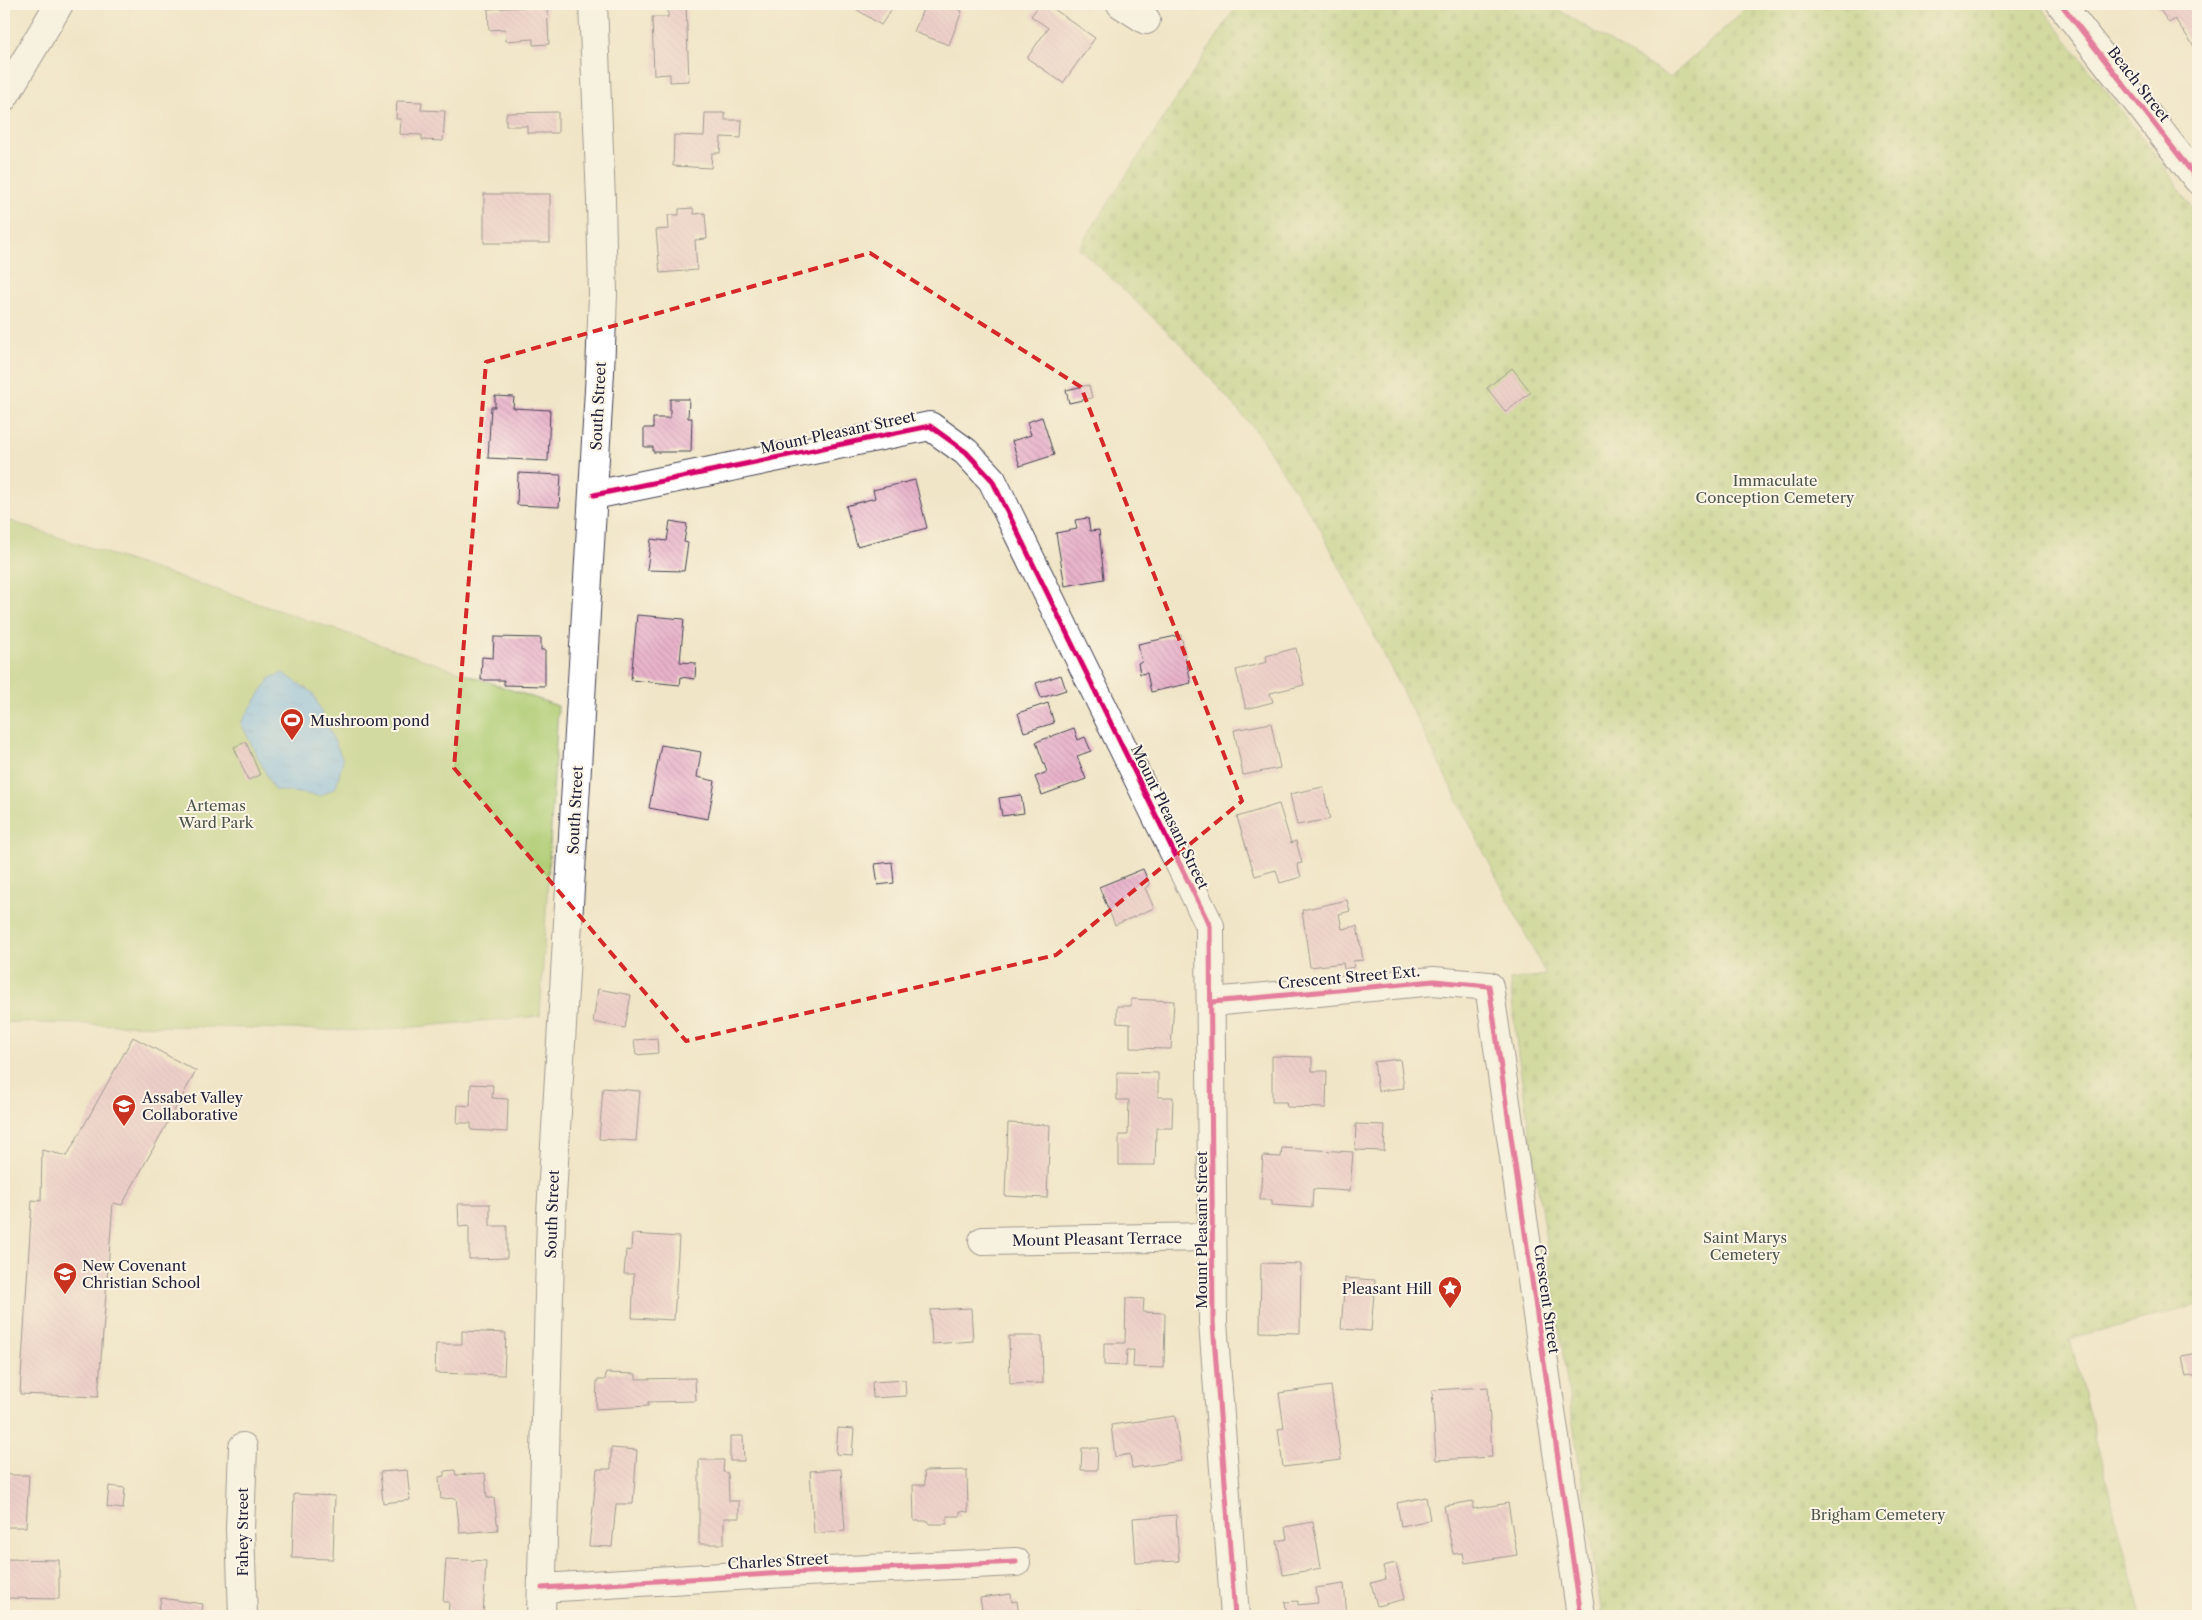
<svg xmlns="http://www.w3.org/2000/svg" width="2202" height="1620" viewBox="0 0 2202 1620" font-family="'Libre Caslon Text',serif">
<defs>
<pattern id="cemetery-stones" width="16" height="16" patternUnits="userSpaceOnUse" patternTransform="scale(1.25)"><rect width="16" height="16" fill="#afcc73"/><path d="M2 7V4a2 2 0 0 1 4 0v3zM10 15v-3a2 2 0 0 1 4 0v3z" fill="#96af64"/></pattern>
<pattern id="water-ripples" width="26" height="14" patternUnits="userSpaceOnUse" patternTransform="scale(1.25)"><rect width="26" height="14" fill="#7dbdf1"/><path d="M2 4q2-2 4 0t4 0M15 11q2-2 4 0t4 0" fill="none" stroke="#6ca2d0"/></pattern>
<pattern id="building-back-hatch" width="6" height="6" patternUnits="userSpaceOnUse" patternTransform="scale(1.25)"><rect width="6" height="6" fill="#e8b2cb"/><path d="M-1 5l2 2M0 0l6 6M5-1l2 2" fill="none" stroke="#c799af"/></pattern>
</defs>
<rect width="100%" height="100%" fill="#fcf5e5"/>
<filter id="ink" filterUnits="userSpaceOnUse"><feTurbulence type="fractalNoise" baseFrequency=".02" numOctaves="2"/><feDisplacementMap in="SourceGraphic" scale="10" xChannelSelector="R" yChannelSelector="G"/><feConvolveMatrix kernelMatrix="1 2 1 2 8 2 1 2 1" color-interpolation-filters="sRGB"/></filter>
<filter id="wash" filterUnits="userSpaceOnUse"><feTurbulence type="fractalNoise" baseFrequency=".0096" numOctaves="4" result="noise"/><feDisplacementMap in="SourceGraphic" scale="20" xChannelSelector="R" yChannelSelector="G"/><feGaussianBlur stdDeviation="1.12" result="paint"/><feColorMatrix in="noise" values="0 0 0 0 0 0 0 0 0 0 0 0 0 0 0 0 0 1.4 0 .05"/><feComposite in="paint" operator="in"/></filter>
<g filter="url(#wash)">
<rect width="100%" height="100%" fill="#f0e5c7"/>
<polygon fill="url(#cemetery-stones)" stroke="#687757" points="1238,4 1549,4 1670,78 1751,4 2039,4 2168,172 2198,217 2198,1305 2070,1339 2141,1616 1602,1616 1517,1047 1510,980 1546,975 1321,530 1257,432 1181,344 1079,248"/>
<polygon fill="#afcc73" stroke="#687757" points="4,519 361,638 558,706 540,1016 368,1031 4,1022"/>
<polygon fill="url(#water-ripples)" stroke="#507096" points="283,673 313,693 343,760 336,787 321,796 274,790 241,723 270,678"/>
<g id="blocks">
<g fill="url(#building-back-hatch)">
<polygon points="668,4 686,4 689,81 670,82 670,74 654,75 652,17 668,17"/>
<polygon points="860,4 895,4 881,25 856,9"/>
<polygon points="925,4 954,4 953,7 962,11 949,45 914,32"/>
<polygon points="1040,4 1047,4 1095,38 1063,83 1027,58 1048,28 1031,16"/>
<polygon points="2156,4 2198,4 2198,52 2175,19 2169,23"/>
<polygon points="547,6 549,44 533,45 533,39 506,41 505,29 489,30 488,9"/>
<polygon points="397,101 422,102 421,110 445,111 443,141 422,140 422,135 400,134 401,119 396,119"/>
<polygon points="558,112 558,133 527,133 527,126 506,126 506,113"/>
<polygon points="705,113 725,113 725,120 742,120 741,138 721,137 720,153 712,153 711,168 673,166 674,135 704,136"/>
<rect x="484" y="194" width="66" height="49"/>
<polygon points="693,208 694,214 705,213 707,239 695,240 697,270 660,273 656,230 669,229 668,215 679,215 679,209"/>
<polygon points="1512,368 1531,392 1506,412 1487,388"/>
<polygon points="1089,385 1092,398 1069,403 1066,390"/>
<polygon points="495,396 514,397 513,408 550,410 548,461 488,458 491,407 495,407"/>
<polygon points="670,399 689,399 688,418 692,418 691,452 653,452 653,447 644,447 644,428 653,428 653,418 670,418"/>
<polygon points="1042,417 1054,455 1020,466 1012,441 1031,435 1027,422"/>
<polygon points="518,473 561,475 559,507 517,505"/>
<polygon points="915,480 927,528 857,546 846,506 875,498 873,490"/>
<polygon points="1088,518 1090,531 1099,530 1104,579 1065,586 1056,533 1077,529 1075,520"/>
<polygon points="670,521 687,524 684,542 688,543 684,571 647,570 651,539 667,541"/>
<polygon points="637,615 684,619 680,662 696,663 695,679 681,677 680,685 631,680"/>
<polygon points="1181,635 1191,683 1151,692 1147,673 1140,674 1138,663 1142,662 1138,644"/>
<polygon points="494,637 541,638 541,650 545,650 545,686 504,685 504,680 481,680 482,657 493,658"/>
<polygon points="1296,648 1304,685 1270,693 1273,702 1246,709 1236,670 1267,662 1266,656"/>
<polygon points="1061,675 1066,690 1041,698 1036,683"/>
<polygon points="1048,703 1054,723 1024,732 1018,713"/>
<polygon points="1271,723 1280,768 1243,775 1234,730"/>
<polygon points="1074,728 1078,740 1085,737 1091,751 1077,756 1086,779 1042,795 1035,777 1047,772 1036,742"/>
<polygon points="246,742 260,775 248,780 234,747"/>
<polygon points="661,745 701,752 697,777 715,781 708,819 649,808"/>
<polygon points="1323,787 1330,819 1297,825 1290,794"/>
<polygon points="1021,795 1024,813 1002,816 999,798"/>
<polygon points="1279,804 1291,843 1296,841 1302,863 1297,864 1301,877 1280,883 1276,870 1255,876 1237,817"/>
<polygon points="892,862 894,883 878,885 875,864"/>
<polygon points="1143,869 1150,885 1145,888 1154,908 1115,925 1099,887"/>
<polygon points="1347,900 1350,911 1339,914 1342,929 1357,926 1363,960 1353,961 1354,967 1344,969 1343,963 1310,967 1302,910"/>
<polygon points="598,989 631,995 625,1028 593,1022"/>
<polygon points="1131,999 1174,1001 1171,1049 1130,1048 1130,1024 1117,1023 1117,1006 1131,1006"/>
<polygon points="133,1037 196,1071 122,1205 113,1203 98,1397 20,1394 32,1200 41,1201 42,1150 67,1156"/>
<polygon points="657,1038 658,1053 636,1055 634,1040"/>
<polygon points="1272,1056 1312,1057 1312,1071 1327,1071 1326,1108 1287,1107 1286,1102 1272,1102"/>
<polygon points="1400,1059 1404,1088 1378,1091 1374,1062"/>
<polygon points="1117,1072 1158,1073 1158,1097 1173,1097 1172,1128 1156,1128 1155,1165 1119,1165 1119,1135 1128,1135 1129,1100 1117,1100"/>
<polygon points="471,1084 493,1085 492,1098 508,1099 507,1132 471,1130 471,1123 457,1123 458,1105 470,1106"/>
<polygon points="603,1088 640,1091 636,1141 599,1139"/>
<polygon points="1008,1123 1050,1125 1047,1198 1005,1196"/>
<polygon points="1356,1124 1385,1125 1384,1151 1355,1150"/>
<polygon points="1282,1148 1353,1152 1350,1191 1313,1189 1312,1208 1272,1205 1272,1200 1260,1200 1263,1156 1281,1157"/>
<polygon points="458,1204 490,1204 490,1226 507,1226 507,1258 469,1259 469,1226 459,1227"/>
<polygon points="632,1234 679,1237 674,1320 632,1318 634,1274 624,1274 626,1250 631,1251"/>
<polygon points="1261,1263 1301,1264 1300,1333 1260,1332"/>
<polygon points="1345,1278 1375,1280 1371,1331 1341,1329"/>
<polygon points="1126,1298 1144,1299 1143,1312 1165,1313 1164,1368 1133,1367 1134,1350 1127,1350 1126,1366 1104,1365 1104,1343 1125,1343"/>
<polygon points="971,1308 973,1341 932,1344 930,1310"/>
<polygon points="462,1331 506,1333 504,1375 435,1373 436,1344 462,1344"/>
<polygon points="1009,1336 1042,1336 1043,1383 1010,1384"/>
<polygon points="2198,1353 2198,1375 2186,1377 2182,1356"/>
<polygon points="606,1373 636,1374 636,1379 695,1378 696,1401 648,1402 648,1406 596,1409 597,1380 605,1380"/>
<polygon points="905,1380 906,1396 873,1398 872,1382"/>
<polygon points="1331,1386 1341,1460 1283,1467 1278,1429 1284,1428 1279,1393"/>
<polygon points="1488,1387 1492,1457 1436,1460 1432,1390"/>
<polygon points="1175,1416 1181,1461 1132,1468 1130,1454 1115,1457 1111,1425"/>
<polygon points="838,1428 854,1429 852,1455 836,1454"/>
<polygon points="730,1436 743,1436 744,1461 730,1461"/>
<polygon points="611,1448 637,1450 633,1504 616,1504 612,1547 589,1546 597,1469 611,1469"/>
<polygon points="1082,1448 1098,1448 1097,1470 1081,1470"/>
<polygon points="699,1460 724,1460 723,1472 728,1473 729,1501 739,1501 739,1518 724,1518 724,1544 699,1544"/>
<polygon points="841,1469 845,1531 814,1533 810,1471"/>
<polygon points="407,1470 410,1500 383,1503 380,1472"/>
<polygon points="455,1470 456,1475 485,1473 487,1498 494,1498 498,1530 460,1533 456,1498 441,1499 439,1477 445,1476 445,1471"/>
<polygon points="967,1470 968,1512 960,1511 960,1516 947,1516 947,1524 929,1524 929,1521 914,1521 913,1485 925,1485 924,1471"/>
<polygon points="4,1475 29,1475 26,1527 4,1527"/>
<polygon points="109,1486 125,1488 123,1509 107,1507"/>
<polygon points="294,1494 335,1496 333,1559 292,1558"/>
<polygon points="1426,1497 1430,1520 1401,1526 1397,1503"/>
<polygon points="1473,1501 1473,1509 1508,1503 1517,1555 1465,1563 1463,1553 1453,1554 1444,1506"/>
<polygon points="1176,1515 1179,1561 1136,1563 1133,1518"/>
<polygon points="1313,1522 1321,1568 1283,1575 1277,1541 1287,1539 1285,1527"/>
<polygon points="4,1559 59,1560 59,1599 4,1598"/>
<polygon points="446,1559 486,1561 483,1616 448,1616 449,1602 443,1602"/>
<polygon points="1396,1563 1405,1599 1377,1606 1371,1583 1386,1579 1383,1566"/>
<polygon points="1344,1584 1347,1616 1287,1616 1285,1602 1298,1601 1298,1605 1318,1603 1316,1588"/>
<polygon points="1011,1594 1012,1602 1017,1601 1019,1616 983,1616 980,1598"/>
<polygon points="161,1598 203,1604 201,1616 158,1616"/>
<rect x="1136" y="1613" width="14" height="3"/>
</g>
</g>
</g>
<g filter="url(#ink)">
<use href="#blocks" fill-opacity="0" stroke="#413f50" stroke-width="1"/>
<g fill="none" stroke-linecap="round" stroke-linejoin="round">
<g stroke="#413f50" stroke-width="30">
<g id="minor">
<polyline points="1121,4 1146,20"/>
<polyline points="594,495 930,426 966,452 992,480 1210,926 1213,1322 1235,1616"/>
<polyline points="1212,1002 1434,981 1489,986 1581,1616"/>
<polyline points="983,1241 1212,1237"/>
<polyline points="243,1447 240,1529 243,1616"/>
<polyline points="542,1588 786,1573 1016,1562"/>
</g>
</g>
<g stroke="#413f50" stroke-width="30">
<g id="tertiary">
<polyline points="2061,4 2198,180"/>
<polyline points="4,97 59,4"/>
</g>
</g>
<g stroke="#413f50" stroke-width="30">
<polyline id="secondary" points="541,1616 551,1214 600,372 603,294 601,200 593,4"/>
</g>
<use href="#minor" stroke="#fff" stroke-width="28"/>
<use href="#tertiary" stroke="#fff" stroke-width="28"/>
<use href="#secondary" stroke="#fff" stroke-width="28"/>
<g stroke="#fcf5e5" stroke-width="8">
<g id="cycleway">
<polyline points="2061,4 2198,180"/>
<polyline points="594,495 930,426 966,452 992,480 1210,926 1213,1322 1235,1616"/>
<polyline points="1212,1002 1434,981 1489,986 1581,1616"/>
<polyline points="542,1588 786,1573 1016,1562"/>
</g>
</g>
<use href="#cycleway" stroke="#d6006c" stroke-width="5"/>
</g>
</g>
<path d="M0 0H2202V1620H0ZM870 253 1081 387 1242 801 1056 955 686 1041 454 768 486 362Z" fill="#f0e5c7" fill-opacity=".55" fill-rule="evenodd"/>
<path fill="none" stroke="#d62828" stroke-width="4" stroke-dasharray="10 6" stroke-linejoin="round" d="M870 253 1081 387 1242 801 1056 955 686 1041 454 768 486 362Z"/>
<defs>
<g id="stadium-pin" transform="scale(1.25)"><path d="M0 17L-7.5 6A9.5 9.5 0 1 1 7.5 6Z" fill="#c8321e" stroke="#fcf5e5"/><path d="M0-5a6.5 5 0 1 0 0 10a6.5 5 0 1 0 0-10ZM-3.5-1.8h7v3.6h-7Z" fill="#fff"/></g>
<g id="school-pin" transform="scale(1.25)"><path d="M0 17L-7.5 6A9.5 9.5 0 1 1 7.5 6Z" fill="#c8321e" stroke="#fcf5e5"/><path d="M0-5L7-2L0 1L-7-2ZM-4 1L0 2.5L4 1V4Q0 6-4 4Z" fill="#fff"/></g>
<g id="sight-pin" transform="scale(1.25)"><path d="M0 17L-7.5 6A9.5 9.5 0 1 1 7.5 6Z" fill="#c8321e" stroke="#fcf5e5"/><path d="M0-6L1.8-2.2L6-1.7L2.9 1.2L3.7 5.4L0 3.3L-3.7 5.4L-2.9 1.2L-6-1.7L-1.8-2.2Z" fill="#fff"/></g>
</defs>
<g fill-rule="evenodd">
<use href="#stadium-pin" x="292" y="720"/>
<use href="#school-pin" x="124" y="1106"/>
<use href="#school-pin" x="65" y="1274"/>
<use href="#sight-pin" x="1450" y="1288"/>
</g>
<g text-anchor="middle" dominant-baseline="central" stroke-width="4" stroke-linejoin="round" paint-order="stroke">
<g font-size="15" fill="#22223b" stroke="#fcf5e5">
<text transform="translate(2139 84) rotate(52)">Beach Street</text>
<text transform="translate(598 406) rotate(-87)">South Street</text>
<text transform="translate(838 432) rotate(-12)">Mount Pleasant Street</text>
<text transform="translate(575 810) rotate(-87)">South Street</text>
<text transform="translate(1170 817) rotate(64)">Mount Pleasant Street</text>
<text transform="translate(1349 977) rotate(-5)">Crescent Street Ext.</text>
<text transform="translate(552 1214) rotate(-88)">South Street</text>
<text transform="translate(1201 1230) rotate(-90)">Mount Pleasant Street</text>
<text transform="translate(1097 1239) rotate(-1)">Mount Pleasant Terrace</text>
<text transform="translate(1547 1299) rotate(82)">Crescent Street</text>
<text transform="translate(242 1532) rotate(-90)">Fahey Street</text>
<text transform="translate(778 1561) rotate(-3)">Charles Street</text>
</g>
<g font-size="15" fill="#4c554c" stroke="#fcf5e5">
<text x="1775" y="480">Immaculate<tspan x="1775" dy="17">Conception Cemetery</tspan></text>
<text x="216" y="805">Artemas<tspan x="216" dy="17">Ward Park</tspan></text>
<text x="1745" y="1237">Saint Marys<tspan x="1745" dy="17">Cemetery</tspan></text>
<text x="1878" y="1514">Brigham Cemetery</text>
</g>
<g font-size="15" fill="#22223b" stroke="#fcf5e5" text-anchor="start">
<text x="310" y="720">Mushroom pond</text>
<text x="142" y="1097">Assabet Valley<tspan x="142" dy="17">Collaborative</tspan></text>
<text x="82" y="1265">New Covenant<tspan x="82" dy="17">Christian School</tspan></text>
<text x="1432" y="1288" text-anchor="end">Pleasant Hill</text>
</g>
</g>
<rect width="2202" height="1620" fill="none" stroke="#fcf5e5" stroke-width="20"/>
</svg>
